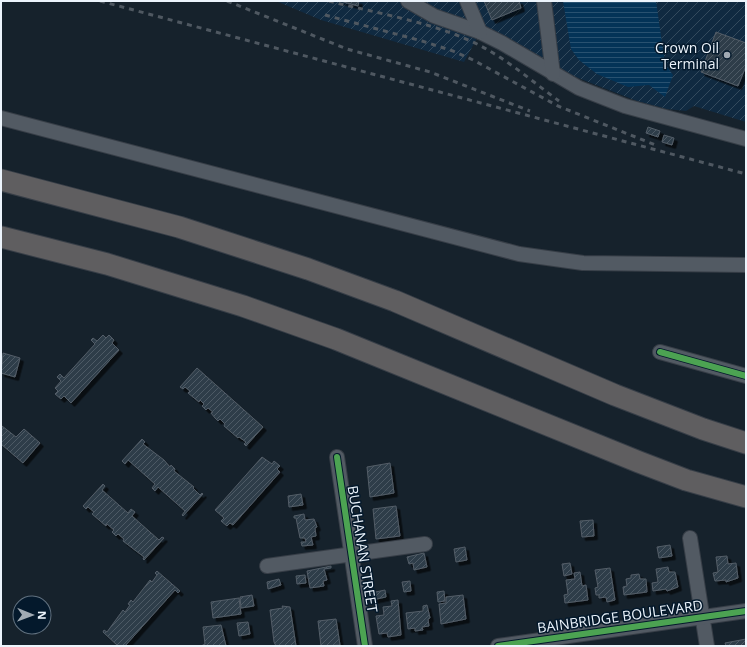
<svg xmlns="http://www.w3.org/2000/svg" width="747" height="647" viewBox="0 0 747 647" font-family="'Open Sans',sans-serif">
<defs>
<pattern id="industrial-furrows" width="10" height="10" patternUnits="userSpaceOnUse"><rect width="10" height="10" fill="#102a41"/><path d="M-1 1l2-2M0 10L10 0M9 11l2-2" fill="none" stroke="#334a5d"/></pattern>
<pattern id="water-rules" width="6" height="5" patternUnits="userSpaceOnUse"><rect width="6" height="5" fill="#033357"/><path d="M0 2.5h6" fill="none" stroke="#285170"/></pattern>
<pattern id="building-hatch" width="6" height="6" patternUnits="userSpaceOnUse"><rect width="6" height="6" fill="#2f3e4a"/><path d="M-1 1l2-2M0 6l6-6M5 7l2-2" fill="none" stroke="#4d5a65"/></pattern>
<filter id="shadow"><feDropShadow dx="3.5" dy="3.5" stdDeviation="0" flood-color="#0009"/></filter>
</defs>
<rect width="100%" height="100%" fill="#16222c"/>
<polygon fill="url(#industrial-furrows)" points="276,1 746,1 746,122 694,106 686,111 667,109 637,101 573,76 565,88 477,38 464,62 321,20"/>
<polygon fill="url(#water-rules)" points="563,1 656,1 665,64 673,75 665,97 649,85 628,87 597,74 579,60 571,49"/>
<g fill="url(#building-hatch)" stroke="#535d67" filter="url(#shadow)">
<polygon points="340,1 359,1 358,6"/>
<polygon points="484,1 519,1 521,8 492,20"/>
<polygon points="716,32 746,43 746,66 738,86 701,72"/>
<polygon points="648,127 660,131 658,137 646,133"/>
<polygon points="664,135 674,138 672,145 662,142"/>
<polygon points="103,335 106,338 109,335 114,340 112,343 119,350 71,403 64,396 61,399 55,394 58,391 55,388 61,381 57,377 60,374 64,378 95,344 91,340 93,338 97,341"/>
<polygon points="3,353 20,358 15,377 1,373"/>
<polygon points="197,368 263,427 246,446 244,444 246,442 239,437 238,438 224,426 225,424 220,419 218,421 215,418 211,413 213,412 208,408 206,410 202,406 204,404 200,400 199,402 188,393 190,391 185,387 183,389 180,387"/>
<polygon points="2,426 16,437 24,429 40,443 23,463 1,444"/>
<polygon points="142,439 145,442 143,444 164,460 170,467 171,465 175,469 174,471 194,487 193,488 200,495 202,493 203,494 183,516 182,515 185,511 158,487 155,491 152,488 155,484 128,460 125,464 122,461"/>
<polygon points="262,457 272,464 274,461 280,466 277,469 280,472 233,525 230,523 227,526 221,521 224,518 215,510"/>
<polygon points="390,463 394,493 370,497 367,467"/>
<polygon points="103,484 105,486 102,490 128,513 131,509 135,512 132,516 159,540 162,537 164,538 144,560 143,559 144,557 123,541 124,539 118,534 116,536 112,532 114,530 107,524 106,526 92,514 94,512 88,507 86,509 83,506"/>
<polygon points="301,494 303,505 289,507 288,496"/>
<polygon points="396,506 400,536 376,539 373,509"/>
<polygon points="304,514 305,520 314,519 317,527 315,528 316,536 311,537 313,545 302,546 301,542 306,542 305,538 300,538 296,518 294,518 294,516"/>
<polygon points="593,520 594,536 582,537 580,521"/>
<polygon points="670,545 672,556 659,558 657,547"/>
<polygon points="465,547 467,560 456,562 454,549"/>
<polygon points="424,553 427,567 414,570 413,563 409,564 407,557"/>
<polygon points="727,556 728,564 736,563 738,578 726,582 726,580 715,581 713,573 718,572 716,557"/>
<polygon points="570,563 572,574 564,576 562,564"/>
<polygon points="331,566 331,568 324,569 327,580 323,581 324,586 310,588 307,571"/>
<polygon points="668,567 669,572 675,572 678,587 667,591 666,589 653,591 652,583 658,582 656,569"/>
<polygon points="610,568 615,600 607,602 606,597 599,598 599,595 596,595 595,588 598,587 595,570"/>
<polygon points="157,571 180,591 178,593 175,590 125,646 118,646 103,632 104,630 107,632 123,610 125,612 130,605 128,604 131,600 133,602 150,580 152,582 157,575 155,573"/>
<polygon points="580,572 582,586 586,585 588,600 565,603 564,595 568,594 566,580 575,579 574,573"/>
<polygon points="639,574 640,579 646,579 647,592 624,595 623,587 627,586 626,579 631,578 631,575"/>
<polygon points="305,575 306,583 297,584 296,576"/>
<polygon points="279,579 281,585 268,589 267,582"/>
<polygon points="410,581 411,591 404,592 402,582"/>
<polygon points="385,590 386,597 372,600 371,593"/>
<polygon points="444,591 445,601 438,602 437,592"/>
<polygon points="252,595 254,606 241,608 240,597"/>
<polygon points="463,595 466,619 441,624 439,604 446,603 446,597"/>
<polygon points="239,598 241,614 213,618 211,602"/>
<polygon points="398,600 401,635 388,637 387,633 379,634 376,616 384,615 383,607 392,606 391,601"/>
<polygon points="427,605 430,618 428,619 429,626 422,627 423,630 415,631 415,628 408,629 406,613 423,611 423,606"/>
<polygon points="282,606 290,607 296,646 276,646 274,642 270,610 283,608"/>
<polygon points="336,619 340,645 321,646 318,621"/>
<polygon points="248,622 250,634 239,636 237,623"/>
<polygon points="221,625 226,646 201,646 205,644 203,627"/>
<polygon points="746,639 746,646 726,646 725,643"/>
</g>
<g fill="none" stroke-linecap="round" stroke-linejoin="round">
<g stroke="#373e47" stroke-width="16">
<g id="minor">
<polyline points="408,1 434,16 480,32 502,43 579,88 625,106 746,139"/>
<polyline points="467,1 480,32"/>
<polyline points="544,1 553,74"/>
<polyline points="1,118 519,254 583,263 746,265"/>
<polyline points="660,352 746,376"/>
<polyline points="337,457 365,646"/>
<polyline points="690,538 707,646"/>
<polyline points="267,566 425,544"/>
<polyline points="498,646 746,611"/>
</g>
</g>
<g stroke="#373e47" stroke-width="23">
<g id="highway">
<polyline points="1,180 179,227 308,269 395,301 615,395 703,429 746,443"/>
<polyline points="1,237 107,264 243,306 336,339 639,462 686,480 746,497"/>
</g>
</g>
<use href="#minor" stroke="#525a63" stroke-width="14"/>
<use href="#highway" stroke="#5f5e60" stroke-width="21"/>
<g stroke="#4f5861" stroke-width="3" stroke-dasharray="5 5" stroke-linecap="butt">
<polyline points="100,1 746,174"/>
<polyline points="227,1 347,49 430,72 530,111"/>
<path d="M329 1C379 14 433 22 479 45 508 60 533 82 559 101"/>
<polyline points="325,15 422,41 453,51 473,60 558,106 658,146"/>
</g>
<g stroke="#04192c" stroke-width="8">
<g id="cycleway">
<polyline points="660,352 746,376"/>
<polyline points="337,457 365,646"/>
<polyline points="498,646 746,611"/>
</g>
</g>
<use href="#cycleway" stroke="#4ca352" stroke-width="6"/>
</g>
<circle fill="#a1aab3" stroke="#04192c" stroke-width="1.5" cx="727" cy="55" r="4"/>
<g text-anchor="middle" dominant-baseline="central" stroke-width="3" stroke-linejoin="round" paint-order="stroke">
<g font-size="14" fill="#ecf4fc" stroke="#04192c" text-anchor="end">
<text x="719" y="47">Crown Oil<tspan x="719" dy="16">Terminal</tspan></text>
</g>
<g font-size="14" fill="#ecf4fc" stroke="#04192c">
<text transform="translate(363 549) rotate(81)">BUCHANAN STREET</text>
<text transform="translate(620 616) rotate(-8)">BAINBRIDGE BOULEVARD</text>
</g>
</g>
<rect width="747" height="647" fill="none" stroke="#ecf4fc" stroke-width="4"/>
<g transform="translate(32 615) rotate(91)"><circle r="19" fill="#04192c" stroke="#61717f"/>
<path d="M0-3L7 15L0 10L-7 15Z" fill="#a1aab3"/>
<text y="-6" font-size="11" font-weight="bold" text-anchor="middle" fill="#ecf4fc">N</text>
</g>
</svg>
